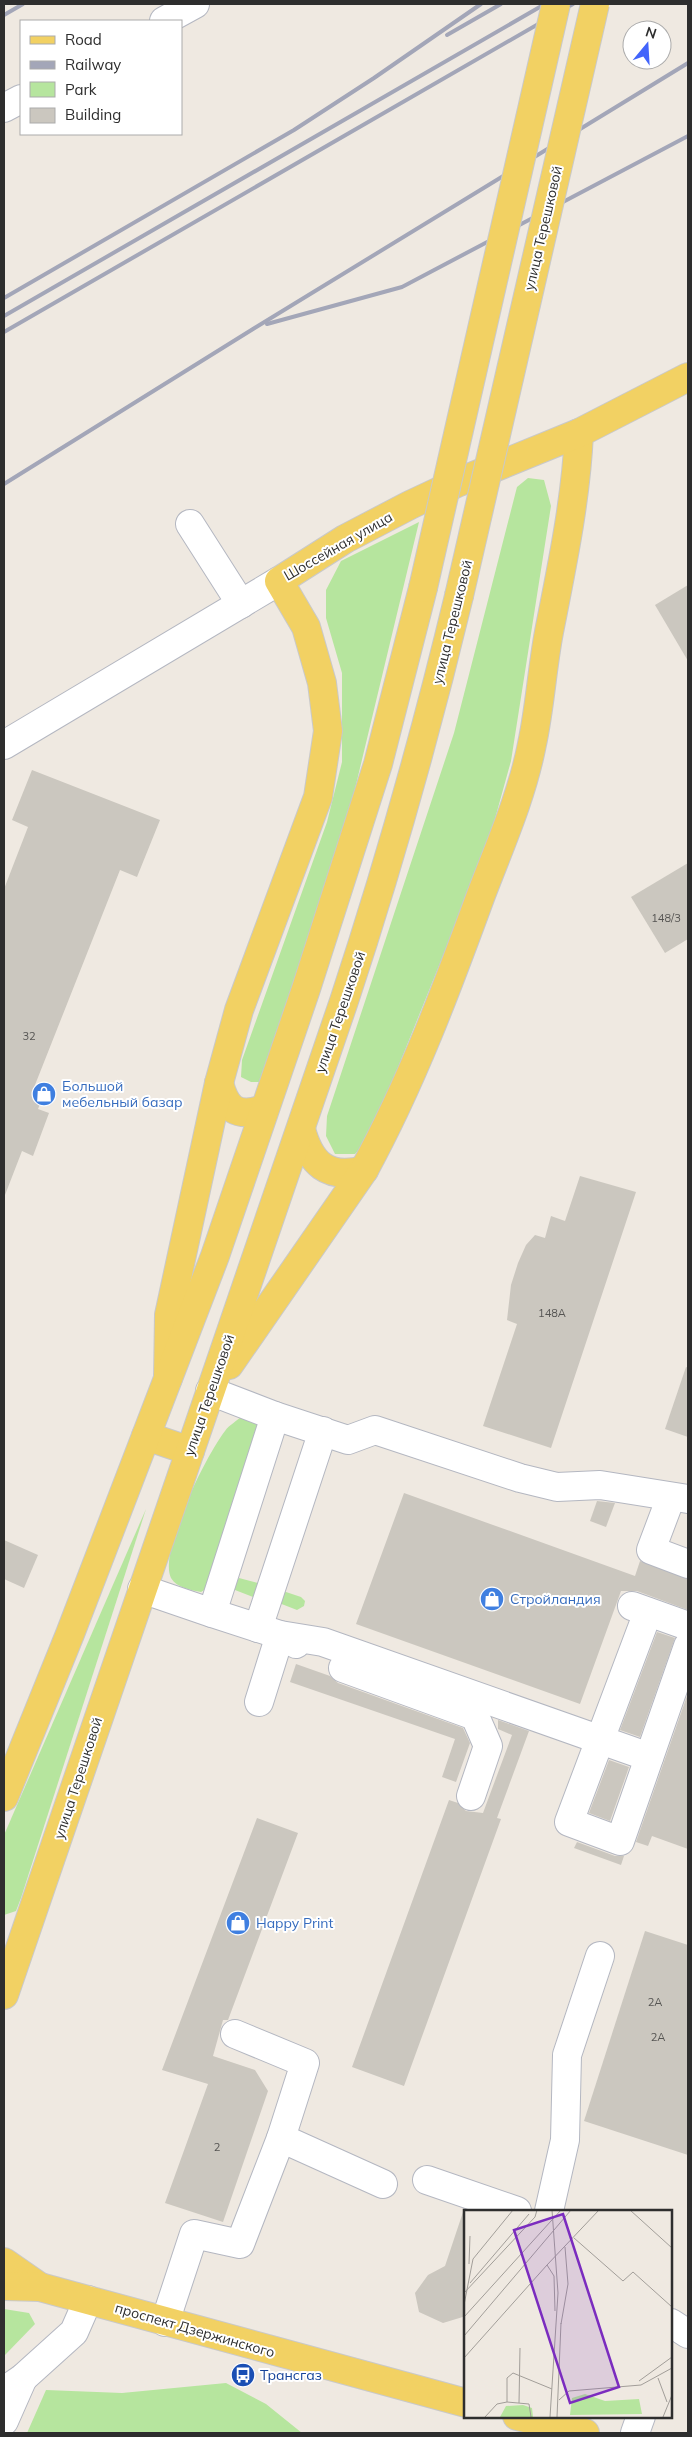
<svg xmlns="http://www.w3.org/2000/svg" width="692" height="2437" viewBox="0 0 692 2437" font-family="Mulish,sans-serif">
<rect width="100%" height="100%" fill="#efe9e1"/>
<g fill="#b6e59e">
<polygon points="528,478 544,480 551,506 511,761 488,844 370,1137 355,1154 335,1154 326,1136 327,1116 454,733 517,487"/>
<polygon points="419,522 342,843 260,1082 251,1082 241,1077 242,1060 327,822 342,762 342,673 326,618 326,590 341,561"/>
<path d="M242 1416 254 1418 261 1428 211 1586 201 1592C191 1590 177 1588 171 1578 158 1551 207 1454 225 1431 229 1425 237 1421 242 1416Z"/>
<polygon points="146,1509 21,1898 16,1911 4,1915 4,1835"/>
<polygon points="239,1578 258,1583 262,1587 258,1595 253,1597 235,1590 234,1584"/>
<polygon points="283,1591 301,1597 305,1601 304,1606 297,1610 279,1603"/>
<polygon points="4,2309 29,2313 35,2324 4,2356"/>
<polygon points="226,2383 266,2404 302,2433 27,2433 46,2390 122,2393"/>
</g>
<g fill="#cbc7bf">
<polygon points="688,585 688,661 655,605"/>
<polygon points="32,770 160,820 137,877 120,870 33,1090 44,1094 38,1109 49,1113 33,1156 22,1151 5,1195 4,889 28,827 12,820"/>
<polygon points="688,863 688,939 665,953 631,897"/>
<polygon points="580,1176 636,1192 551,1448 483,1426 517,1324 507,1320 511,1285 518,1263 526,1245 535,1235 545,1238 551,1216 565,1221"/>
<polygon points="686,1367 688,1368 688,1437 665,1429"/>
<polygon points="404,1493 635,1576 640,1561 688,1579 688,1610 637,1591 621,1591 580,1704 356,1624"/>
<polygon points="597,1501 615,1503 606,1527 590,1521"/>
<polygon points="4,1540 38,1555 24,1588 4,1579"/>
<polygon points="657,1632 675,1638 640,1737 620,1730"/>
<polygon points="296,1664 330,1676 338,1683 463,1728 470,1743 456,1782 442,1777 455,1739 290,1682"/>
<polygon points="688,1693 688,1849 652,1836 648,1846 636,1842"/>
<polygon points="498,1720 529,1731 497,1818 501,1819 404,2086 352,2067 449,1800 458,1803 466,1811 483,1813 512,1735 498,1729"/>
<polygon points="609,1760 629,1767 610,1821 589,1813"/>
<polygon points="257,1818 298,1833 228,2020 223,2020 213,2056 255,2070 268,2091 223,2222 165,2203 208,2084 162,2070"/>
<polygon points="577,1842 615,1856 624,1856 621,1865 574,1848"/>
<polygon points="645,1931 688,1945 688,2155 584,2121"/>
<polygon points="463,2212 466,2213 466,2316 443,2323 419,2312 415,2293 428,2275 445,2266"/>
</g>
<g fill="none" stroke-linecap="round" stroke-linejoin="round">
<g stroke="#b4b7c1" stroke-width="30">
<g id="minor">
<polyline points="164,21 195,4"/>
<polyline points="4,108 21,99"/>
<polyline points="190,524 241,604"/>
<polyline points="4,745 279,581"/>
<polyline points="275,1416 348,1440 375,1430 520,1478 557,1487 600,1485 688,1499"/>
<polyline points="671,1497 651,1550 688,1564"/>
<polyline points="142,1589 212,1613 275,1416 210,1391"/>
<polyline points="632,1606 688,1626"/>
<polyline points="648,1612 569,1822 620,1841 688,1646"/>
<polyline points="212,1613 280,1635 323,1642 649,1757"/>
<polyline points="258,1628 323,1431"/>
<polyline points="343,1668 475,1716 488,1746 471,1796"/>
<polyline points="259,1702 280,1635 296,1644"/>
<polyline points="281,2138 383,2184"/>
<polyline points="427,2180 517,2211"/>
<polyline points="549,2211 565,2140 567,2055 600,1956"/>
<polyline points="165,2322 194,2234 240,2244 281,2138 305,2063 235,2034"/>
<polyline points="671,2323 688,2334"/>
<polyline points="4,2391 23,2378 74,2332 88,2300"/>
<polyline points="4,2421 23,2378"/>
<polyline points="635,2433 641,2416"/>
</g>
</g>
<g stroke="#c9c9c9" stroke-width="30">
<g id="major">
<path d="M219 1083C226 1109 236 1118 264 1109"/>
<path d="M301 1129C310 1163 327 1180 364 1170"/>
<path d="M229 1365 364 1170C412 1082 447 988 481 895 500 845 522 796 532 744 540 707 542 669 549 632 562 566 576 500 579 433"/>
<polyline points="168,1378 169,1315 219,1083 239,1010 318,797 328,731 322,683 306,627 279,581 345,539 410,505 459,482 579,433 688,377"/>
<polyline points="146,1436 190,1451"/>
<polyline points="4,1797 70,1634 215,1256 306,989 378,764 423,588"/>
<path d="M4 1995 344 1001C388 868 426 733 459 596"/>
<polyline points="4,2262 40,2287"/>
<polyline points="4,2286 40,2287 466,2403"/>
<polyline points="517,2416 585,2433"/>
</g>
</g>
<use href="#minor" stroke="#fff" stroke-width="28"/>
<use href="#major" stroke="#f2d163" stroke-width="28"/>
<g stroke="#a3a6b8" stroke-width="4">
<polyline points="4,15 23,4"/>
<polyline points="447,35 501,4"/>
<polyline points="4,298 294,130 374,78 481,4"/>
<polyline points="4,316 545,4"/>
<polyline points="267,324 402,287 688,136"/>
<polyline points="4,332 573,4"/>
<polyline points="4,484 253,329 688,63"/>
</g>
<g stroke="#c9c9c9" stroke-width="30" stroke-linecap="butt">
<g id="major-bridge">
<polyline points="423,588 556,4"/>
<polyline points="459,596 595,4"/>
</g>
</g>
<use href="#major-bridge" stroke="#f2d163" stroke-width="28"/>
</g>
<defs>
<g id="shop-disc" transform="scale(1.25)"><circle r="9.5" fill="#3f7fe0" stroke="#fff"/><path d="M-5-2.5h2.3a2.7 3.5 0 0 1 5.4 0H5L5.5 6h-11ZM-1.5-2.5h3a1.5 2.3 0 0 0-3 0Z" fill="#fff"/></g>
<g id="bus-disc" transform="scale(1.25)"><circle r="9.5" fill="#1a4fb4" stroke="#fff"/><path d="M-5-6H5V4H4V6H2V4H-2V6H-4V4H-5ZM-3.5-4V0h7V-4ZM-3.5 1.2v1.5H-2V1.2ZM2 1.2v1.5H3.5V1.2Z" fill="#fff"/></g>
</defs>
<g fill-rule="evenodd">
<use href="#shop-disc" x="44" y="1094"/>
<use href="#shop-disc" x="492" y="1599"/>
<use href="#shop-disc" x="238" y="1923"/>
<use href="#bus-disc" x="243" y="2375"/>
</g>
<g text-anchor="middle" dominant-baseline="central" stroke-width="4" stroke-linejoin="round" paint-order="stroke">
<g font-size="11" fill="#555452">
<text x="666" y="918">148/3</text>
<text x="29" y="1036">32</text>
<text x="552" y="1313">148А</text>
<text x="655" y="2002">2А</text>
<text x="658" y="2037">2А</text>
<text x="217" y="2147">2</text>
</g>
<g font-size="14" fill="#2e2e2e" stroke="#fff">
<text transform="translate(543 228) rotate(-77)">улица Терешковой</text>
<text transform="translate(338 546) rotate(-30)">Шоссейная улица</text>
<text transform="translate(452 622) rotate(-76)">улица Терешковой</text>
<text transform="translate(340 1012) rotate(-71)">улица Терешковой</text>
<text transform="translate(209 1395) rotate(-71)">улица Терешковой</text>
<text transform="translate(78 1778) rotate(-72)">улица Терешковой</text>
<text transform="translate(195 2330) rotate(16)">проспект Дзержинского</text>
</g>
<g font-size="14" fill="#366cbe" stroke="#fff" text-anchor="start">
<text x="62" y="1086">Большой<tspan x="62" dy="16">мебельный базар</tspan></text>
<text x="510" y="1599">Стройландия</text>
<text x="256" y="1923">Happy Print</text>
</g>
<g font-size="14" fill="#164399" stroke="#fff" text-anchor="start">
<text x="260" y="2375">Трансгаз</text>
</g>
</g>
<g transform="translate(464 2210)">
<rect width="208" height="208" fill="#efe9e1"/>
<path d="M121 184 141 191 175 189 178 204 106 205 108 188ZM59 195 68 198 69 207H36L42 196Z" fill="#b6e59e"/>
<path fill="none" stroke="#a29e99" stroke-width="1" d="M166 0 208 38M110 28 159 71 169 62 208 97M5 54 6 26M6 73 65 4M0 83 71 7 73 0M0 95 9 49 49 0M91 101 90 66 83 55 135 0M0 107 97 0M97 114 104 74 101 37M0 126 107 0M0 148 83 55M194 168 203 192M175 171 208 147M95 190 105 181 177 175 208 158M43 192V168L49 163 88 179M55 193 56 138M21 207 33 194 43 192 65 194 67 207M86 207 94 83 88 0M93 207 97 113M199 207 208 185"/>
<path fill="#7b2cbf" fill-opacity="0.15" stroke="#7b2cbf" stroke-width="2.5" d="M99 4 155 177 106 193 50 20Z"/>
<rect width="208" height="208" fill="none" stroke="#2e2e2e" stroke-width="2.5"/>
</g>
<rect width="692" height="2437" fill="none" stroke="#2e2e2e" stroke-width="10"/>
<rect x="20" y="20" width="162" height="115" fill="#ffffff" stroke="#ababab"/>
<rect x="30" y="36" width="25" height="8" fill="#f2d163" stroke="#ababab"/>
<text x="65" y="45" font-size="15" fill="#2e2e2e">Road</text>
<rect x="30" y="61" width="25" height="8" fill="#a3a6b8" stroke="#ababab"/>
<text x="65" y="70" font-size="15" fill="#2e2e2e">Railway</text>
<rect x="30" y="82" width="25" height="15" fill="#b6e59e" stroke="#ababab"/>
<text x="65" y="95" font-size="15" fill="#2e2e2e">Park</text>
<rect x="30" y="108" width="25" height="15" fill="#cbc7bf" stroke="#ababab"/>
<text x="65" y="120" font-size="15" fill="#2e2e2e">Building</text>
<g transform="translate(647 45) rotate(18)"><circle r="24" fill="#ffffff" stroke="#ababab"/>
<path d="M0-4L9 19L0 12L-9 19Z" fill="#4264fb"/>
<text y="-8" font-size="14" font-weight="bold" text-anchor="middle" fill="#2e2e2e">N</text>
</g>
</svg>
